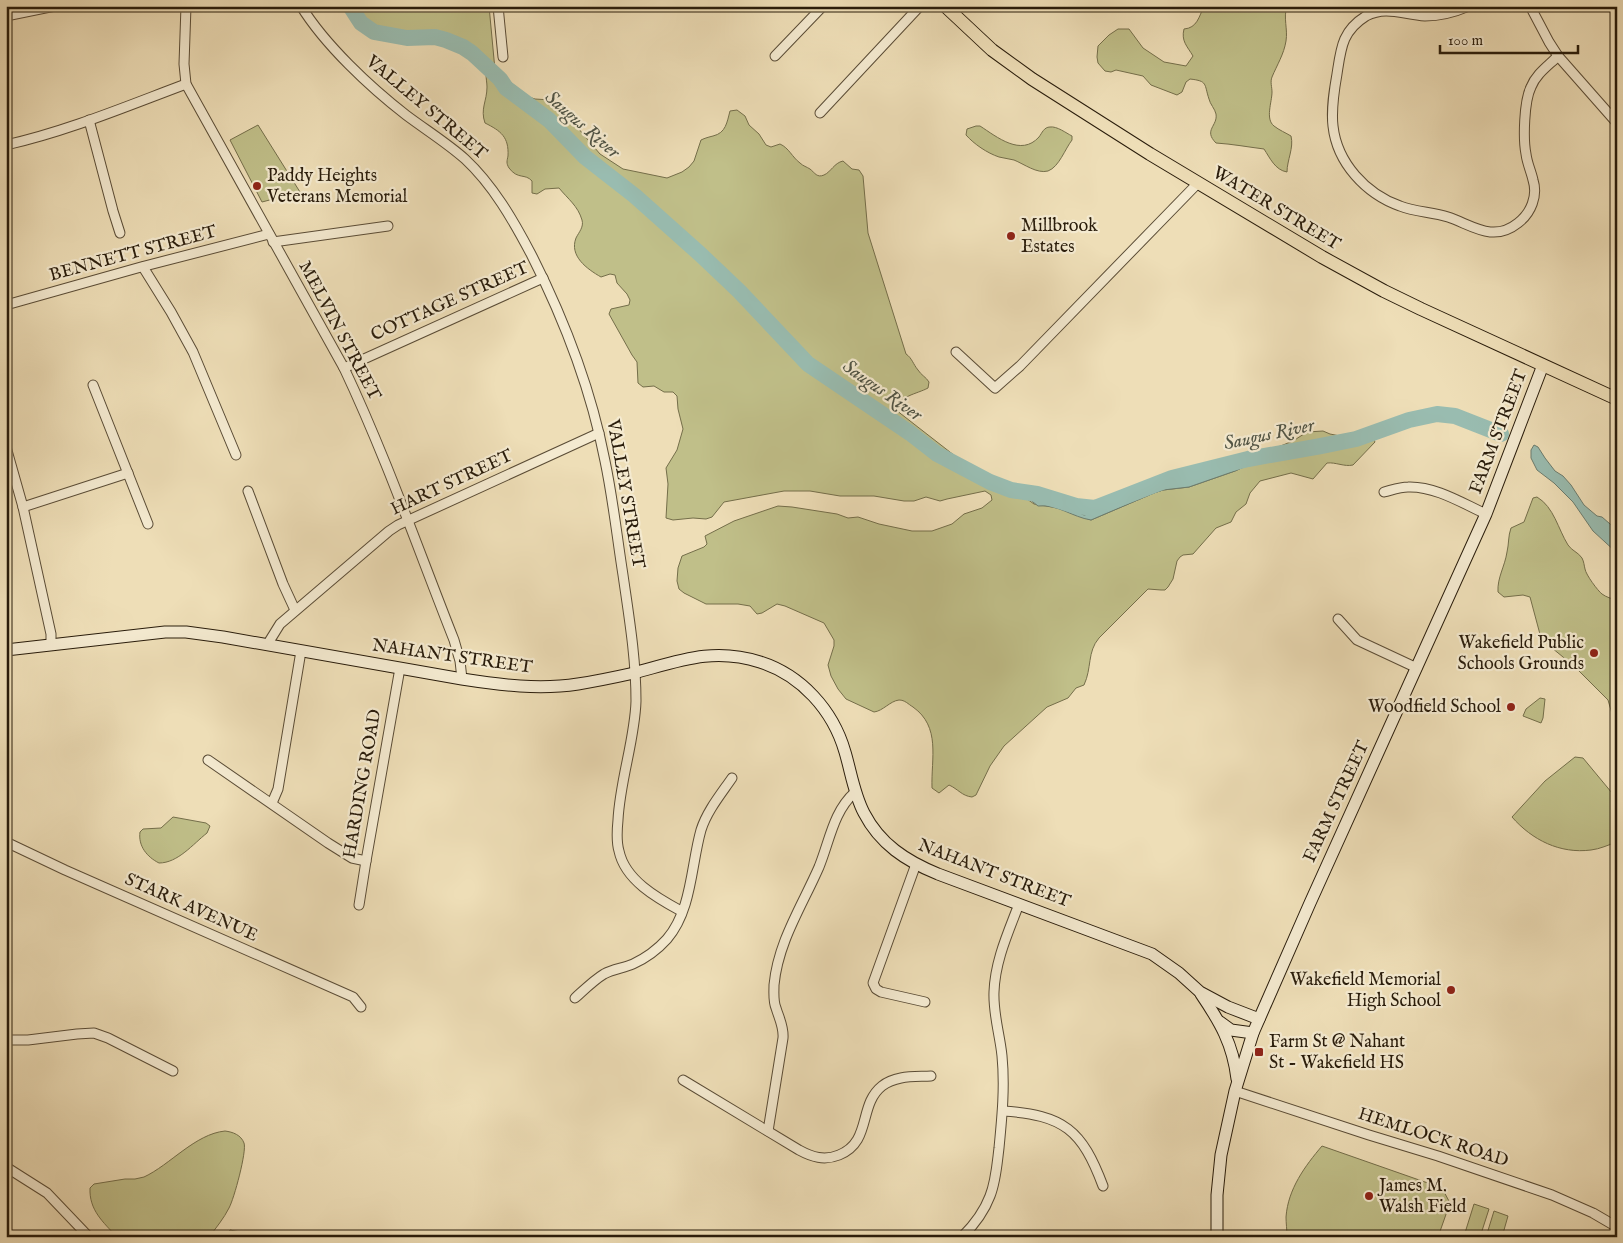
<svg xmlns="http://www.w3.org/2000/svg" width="1623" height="1243" viewBox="0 0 1623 1243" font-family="'IM FELL English',serif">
<rect width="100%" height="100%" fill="#eedeb7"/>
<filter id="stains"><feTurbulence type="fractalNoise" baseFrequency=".004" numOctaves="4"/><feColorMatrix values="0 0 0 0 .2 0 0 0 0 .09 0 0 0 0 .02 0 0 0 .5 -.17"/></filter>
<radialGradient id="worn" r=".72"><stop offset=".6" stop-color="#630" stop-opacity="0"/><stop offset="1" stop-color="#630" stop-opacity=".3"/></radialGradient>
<g fill="#c0bf89" stroke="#746e4a">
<path d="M350 6H489L495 70 529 97 535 99 551 100 572 121 600 154 623 169 667 178 682 172 689 167 694 161 701 140C705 138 709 137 713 136 726 133 727 122 730 111L737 110 745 116 749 125 759 134 766 145 771 147 780 144C789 148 792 157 800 163 803 166 807 167 810 169 815 173 817 178 824 175 831 172 834 163 843 161L852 169 859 170 863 176 868 233 906 354C912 358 913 364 918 370 921 375 926 377 929 382L928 388C917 394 898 396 896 410L1000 491 1007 494 1023 496 1034 504 1058 508 1091 520 1154 493 1163 490 1189 487 1235 471 1259 460 1273 449 1293 441 1307 432 1323 431 1330 434 1345 437 1373 438 1375 442 1353 465C1344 467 1336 462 1327 463L1313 479 1291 473 1260 481 1250 493 1246 504 1236 512 1231 522 1216 528 1193 554 1183 555 1180 557 1177 561 1173 579 1168 587 1165 590H1161L1148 589 1099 638C1087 652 1092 668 1084 685L1076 688 1068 698 1047 707 1004 746 990 766 976 795 972 797C962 796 958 789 949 785L939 793 932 788C931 758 941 727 913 707 908 704 905 700 899 700 890 701 883 711 874 712L846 699 838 689 831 676 828 665 834 646V640L824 623 785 606 777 604 762 613 757 614 750 606 738 604H706L684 593 679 589 677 581 678 568 682 556 704 547 707 544 705 536 734 521 778 506 792 507 837 514 848 518 858 517 879 524 912 531H932L952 524 964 514 982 508 992 500 991 495 985 491 947 499 940 501 926 497 914 501H904L874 496H840L810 491H784L724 502 712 517 706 519 693 518 673 520 666 518 668 484 666 468 677 450 683 429 678 409 677 396 673 392H664L654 386 643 387 638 383 637 362 632 355 609 314 611 309 629 305 630 300 627 294 617 283 615 275 610 274 601 277C587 269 569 256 576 238 579 232 584 227 582 220 578 206 568 199 559 188L545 189 537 194 532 193V181C525 173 518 180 509 168 506 163 507 161 508 156 509 137 501 131 485 123 480 109 487 101 487 87 487 83 486 79 486 74L490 69C476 53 455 39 434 37 413 35 385 42 366 28 359 22 355 13 350 6Z"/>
<path d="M1204 6H1287C1283 18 1288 29 1286 41 1284 54 1277 65 1272 77 1270 82 1272 87 1272 92 1272 102 1265 119 1274 126 1279 130 1286 133 1291 136 1294 148 1287 160 1287 172 1275 170 1270 158 1264 149 1248 147 1232 144 1216 143 1203 130 1218 126 1216 114 1215 109 1210 104 1209 99 1204 84 1208 81 1190 79L1186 82 1182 92 1177 95 1151 85 1143 76 1116 70 1111 72 1105 71 1098 63 1097 57 1098 46 1109 35 1118 29H1129L1143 48 1164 62 1186 66 1193 56C1187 46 1181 41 1184 29 1197 28 1199 17 1204 6Z"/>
<polygon points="258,125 300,192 262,202 230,140"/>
<path d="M976 126H980C997 137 1021 157 1039 137 1042 133 1044 127 1050 127 1057 126 1066 133 1072 136V140C1065 149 1059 167 1048 171 1037 174 1024 164 1014 160 1009 159 1004 158 999 157 987 153 974 144 966 135L967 129Z"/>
<path d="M1537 497C1554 507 1558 529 1568 545 1572 551 1578 552 1582 558 1584 562 1584 565 1585 569 1586 575 1598 591 1602 594 1606 597 1612 599 1617 600V717H1613L1608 700 1574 666 1552 648 1541 638 1530 597 1523 595 1504 597 1498 592C1497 578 1505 566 1507 552 1509 544 1508 536 1511 528L1524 522 1533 498Z"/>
<polygon points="1540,698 1545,699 1543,718 1541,723 1523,716 1526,709"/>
<path d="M1575 757 1583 758 1617 799V842C1608 845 1600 849 1591 850 1560 854 1532 840 1512 817L1545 781Z"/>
<path d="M173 817 206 823 210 826 207 833C193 844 178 863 159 863 147 857 138 846 140 832L143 829 161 828Z"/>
<path d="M225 1131C233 1132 241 1135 244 1143 247 1151 234 1199 229 1208 224 1218 216 1228 209 1237H117C103 1222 89 1210 90 1188L94 1184 125 1179H135L144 1177C170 1165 195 1134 225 1131Z"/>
<path d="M1322 1146 1442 1188 1450 1203 1438 1237H1287C1287 1230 1286 1223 1286 1217 1288 1189 1305 1166 1322 1146Z"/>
<polygon points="1474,1204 1489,1209 1480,1237 1464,1236"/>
<polygon points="1494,1211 1508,1216 1502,1237 1486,1237"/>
<path d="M230 1230C243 1233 257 1234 270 1237H226Z"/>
</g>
<g fill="#99bcb0" stroke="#6c7c6e">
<polygon points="1534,445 1538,447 1545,458 1555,471 1563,476 1571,485 1584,505 1597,516 1602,517 1617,530 1617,553 1593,531 1573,502 1554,483 1537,470 1531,458 1531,450"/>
<path d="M1273 449 1259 460 1235 471 1189 487 1163 490 1154 493 1091 520C1072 517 1058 504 1038 506L1028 498 1033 497 1061 504 1084 515 1111 509 1177 480 1258 460Z"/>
</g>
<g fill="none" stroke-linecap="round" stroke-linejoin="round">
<polyline stroke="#99bcb0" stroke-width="16" points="350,6 361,23 374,32 407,38 435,37 446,40 463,47 472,53 500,79 506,88 549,120 585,157 635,196 700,254 739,291 808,364 910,433 937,454 990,482 1011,490 1037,494 1076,506 1095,508 1172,478 1248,459 1321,446 1356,439 1409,420 1437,414 1455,416 1501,434"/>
<g stroke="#5a4c36" stroke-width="11">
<g id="minor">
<path d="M186 6 184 64 186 84 344 368C386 457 418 549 454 640L460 661 462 679"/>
<path d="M301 6C325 45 370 87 406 115 426 130 447 143 465 159 493 185 513 220 531 254 564 319 591 389 605 461 613 499 617 537 623 575 629 617 636 658 636 701 635 739 620 780 618 820 617 830 616 841 619 851 625 880 657 898 681 911"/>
<polyline points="498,6 503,57"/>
<path d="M1469 6C1455 12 1441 16 1425 16 1404 15 1386 5 1366 16 1342 31 1341 48 1337 74 1334 91 1331 109 1333 126 1337 163 1366 194 1400 206 1415 212 1432 212 1448 217 1472 225 1493 243 1518 223 1531 213 1538 196 1533 180 1531 171 1527 163 1526 154 1523 139 1524 101 1531 87 1536 74 1548 66 1558 56"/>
<polyline points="1530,6 1549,42 1558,56 1617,123"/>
<polyline points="6,16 55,6"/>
<polyline points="775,56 823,6"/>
<polyline points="820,113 920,6"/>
<polyline points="89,120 113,211 120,233"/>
<path d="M6 145C68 131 127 106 186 84"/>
<polyline points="273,242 388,226"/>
<polyline points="143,267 171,312 193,352 236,455"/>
<polyline points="6,305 141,267 269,234"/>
<polyline points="956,352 995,388 1020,366 1198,183"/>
<polyline points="344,368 543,278"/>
<polyline points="93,385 148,524"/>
<polyline points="6,447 23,507 51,634 51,644"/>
<polyline points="248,491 283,584 295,610"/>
<path d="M1384 492C1392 490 1400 487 1408 487 1435 486 1462 503 1486 514"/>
<polyline points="23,507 128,473"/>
<polyline points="1338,619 1357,640 1417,668"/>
<polyline points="267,645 280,624 389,531 398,525 599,433"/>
<polyline points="208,760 328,843 352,858 366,861"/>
<polyline points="272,803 278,789 301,651"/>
<polyline points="6,842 65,870 353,997 361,1007"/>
<polyline points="916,864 873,983 876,989 881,992 925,1002"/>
<polyline points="359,905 366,861 400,668"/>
<path d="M575 998C584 990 594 980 604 974 613 969 624 968 633 964 646 958 658 949 667 939 692 910 691 865 701 830 707 811 721 794 732 778"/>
<polyline points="6,1040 28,1040 77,1034 94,1033 108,1038 173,1071"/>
<path d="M683 1080 799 1150C812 1157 824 1161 839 1155 872 1142 858 1105 882 1086 896 1075 915 1077 931 1076"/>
<polyline points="1235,1091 1369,1135 1438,1156 1552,1195 1593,1213 1617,1227"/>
<path d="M1003 1111C1064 1115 1082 1130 1103 1186"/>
<path d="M768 1131 783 1038C784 1027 779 1018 776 1008 773 1001 774 993 774 985 778 942 802 906 819 867 830 840 833 812 855 792"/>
<polyline points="6,1167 47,1193 89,1237"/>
<path d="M962 1237C974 1225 984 1212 990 1196 996 1181 997 1164 999 1148 1002 1117 1005 1087 1002 1056 1000 1035 993 1014 994 992 995 961 1008 933 1019 904"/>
</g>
</g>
<g stroke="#291c0b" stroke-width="13">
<g id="secondary">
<path d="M6 650 165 632H186L223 637 462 679C501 685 539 690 578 684 597 681 616 677 634 673 679 661 713 647 760 662 801 675 833 710 845 752 851 772 854 794 864 813 880 844 906 861 938 874L1152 954 1179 973 1200 992 1228 1007 1259 1019"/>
<path d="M1201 994C1220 1022 1233 1044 1237 1079"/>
<polyline points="1220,1022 1231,1030 1253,1033"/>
<polyline points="1217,1237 1217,1195 1221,1155 1235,1091 1253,1033 1310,903 1486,514 1543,365"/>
</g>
</g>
<g stroke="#291c0b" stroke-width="14">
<polyline id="primary" points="945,6 992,50 1032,79 1150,154 1322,257 1384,291 1421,309 1617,399"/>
</g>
<use href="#minor" stroke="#f4ead0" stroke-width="9"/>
<use href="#secondary" stroke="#f4ead0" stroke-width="11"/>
<use href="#primary" stroke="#eedeb7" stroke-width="12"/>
</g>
<g fill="#8f2418" stroke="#f4ead0" stroke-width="2">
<circle cx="257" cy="186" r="5"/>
<circle cx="1011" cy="236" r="5"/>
<circle cx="1594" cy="653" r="5"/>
<circle cx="1511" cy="707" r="5"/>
<circle cx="1451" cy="990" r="5"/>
<rect x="1254" y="1047" width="10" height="10" rx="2.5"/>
<circle cx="1369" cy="1196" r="5"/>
</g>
<g text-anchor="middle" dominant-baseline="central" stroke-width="4.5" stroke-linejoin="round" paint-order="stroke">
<g font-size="18" fill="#291c0b" stroke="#f4ead0">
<text transform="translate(426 108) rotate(40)">VALLEY STREET</text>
<text transform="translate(1276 209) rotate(31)">WATER STREET</text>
<text transform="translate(133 254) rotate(-15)">BENNETT STREET</text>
<text transform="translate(450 302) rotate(-24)">COTTAGE STREET</text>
<text transform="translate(339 331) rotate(62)">MELVIN STREET</text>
<text transform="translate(1499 432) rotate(-69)">FARM STREET</text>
<text transform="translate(452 483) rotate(-25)">HART STREET</text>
<text transform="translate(625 494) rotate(80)">VALLEY STREET</text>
<text transform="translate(452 657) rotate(8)">NAHANT STREET</text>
<text transform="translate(363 784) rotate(-80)">HARDING ROAD</text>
<text transform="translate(1337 802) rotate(-65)">FARM STREET</text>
<text transform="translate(994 874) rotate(21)">NAHANT STREET</text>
<text transform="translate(191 908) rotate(24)">STARK AVENUE</text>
<text transform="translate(1433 1138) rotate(18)">HEMLOCK ROAD</text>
</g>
<g font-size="18" fill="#291c0b" stroke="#f4ead0" text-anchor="start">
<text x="267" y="176">Paddy Heights<tspan x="267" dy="21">Veterans Memorial</tspan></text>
<text x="1021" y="226">Millbrook<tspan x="1021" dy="21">Estates</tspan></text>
<text x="1584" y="643" text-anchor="end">Wakefield Public<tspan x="1584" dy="21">Schools Grounds</tspan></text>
<text x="1501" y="707" text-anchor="end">Woodfield School</text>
<text x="1441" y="980" text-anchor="end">Wakefield Memorial<tspan x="1441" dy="21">High School</tspan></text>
<text x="1269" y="1042">Farm St @ Nahant<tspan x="1269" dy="21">St - Wakefield HS</tspan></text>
<text x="1379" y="1186">James M.<tspan x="1379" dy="21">Walsh Field</tspan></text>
</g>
<g font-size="19" font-style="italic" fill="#505445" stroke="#f4ead0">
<text transform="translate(582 125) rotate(41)">Saugus River</text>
<text transform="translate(882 391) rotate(35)">Saugus River</text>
<text transform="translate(1269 435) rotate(-12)">Saugus River</text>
</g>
</g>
<rect width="1623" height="1243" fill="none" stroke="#eedeb7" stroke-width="25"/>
<rect x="8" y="8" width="1608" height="1228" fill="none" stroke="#291c0b" stroke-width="2.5"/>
<rect x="12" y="12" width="1598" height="1218" fill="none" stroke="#291c0b"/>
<path d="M1440 45v8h138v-8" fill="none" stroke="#291c0b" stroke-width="2.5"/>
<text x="1448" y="45" font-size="15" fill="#291c0b" stroke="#f4ead0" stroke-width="4" paint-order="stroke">100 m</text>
<rect width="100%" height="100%" filter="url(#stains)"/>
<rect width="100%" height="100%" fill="url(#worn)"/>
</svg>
